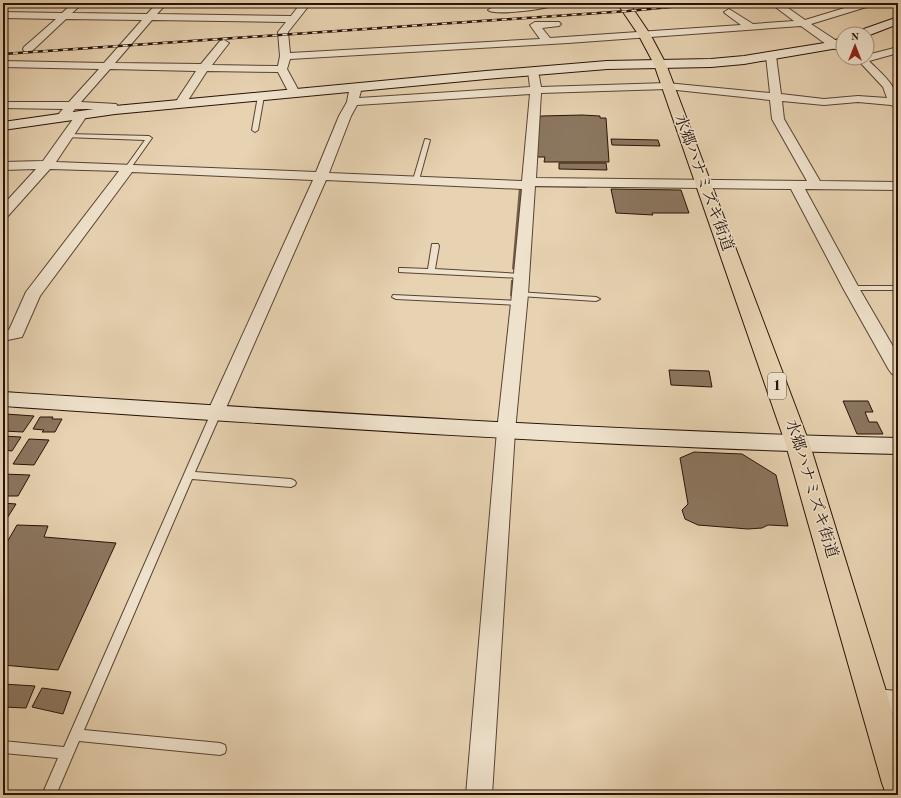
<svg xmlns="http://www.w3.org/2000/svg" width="901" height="798" viewBox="0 0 901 798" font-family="'Old Standard TT','Noto Serif JP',serif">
<rect width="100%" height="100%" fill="#e7d2b1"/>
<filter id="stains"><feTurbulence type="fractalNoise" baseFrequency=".005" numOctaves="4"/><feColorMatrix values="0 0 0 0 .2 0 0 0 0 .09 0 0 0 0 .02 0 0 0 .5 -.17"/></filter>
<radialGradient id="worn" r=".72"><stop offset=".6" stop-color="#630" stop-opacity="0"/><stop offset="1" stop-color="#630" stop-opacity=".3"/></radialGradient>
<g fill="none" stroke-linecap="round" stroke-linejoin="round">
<g fill="#745f4a" fill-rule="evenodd">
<polygon points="535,185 586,186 588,187 586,188 536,187 535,187"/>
<polygon points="519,187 520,187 522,188 516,269 514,270 512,269"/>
<polygon points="511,280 513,280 515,281 514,296 512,297 510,296"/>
</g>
</g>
<g fill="#8b765f" stroke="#281307">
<polygon points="582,115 600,116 600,118 606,118 609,162 544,162 545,157 533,157 536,118 540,118 541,116"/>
<polygon points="611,139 658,140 660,146 612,145"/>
<polygon points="559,163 606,163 607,170 559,169"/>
<polygon points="611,189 681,190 689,213 652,213 653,215 616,213"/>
<polygon points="669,370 709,371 712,387 671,385"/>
<polygon points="843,401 868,401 873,412 865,412 869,422 877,422 883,434 857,434"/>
<polygon points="6,414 34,416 23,432 3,431 3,418"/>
<polygon points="40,417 53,417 52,419 62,419 55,432 42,432 44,430 33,429"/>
<polygon points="3,436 21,437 12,451 3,450"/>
<polygon points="29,439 49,440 34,465 13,464"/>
<polygon points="694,452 742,454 776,475 788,526 768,525 762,528 748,529 698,525 685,519 682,510 688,504 680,458"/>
<polygon points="3,474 30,475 18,496 3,496"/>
<polygon points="3,503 16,504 6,520 3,520"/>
<polygon points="17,525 48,526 44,537 116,543 58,670 3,665 3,549"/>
<polygon points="3,684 35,686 26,708 3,707"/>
<polygon points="42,688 71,692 63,714 32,707"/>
</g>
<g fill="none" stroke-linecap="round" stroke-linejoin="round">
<g stroke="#584332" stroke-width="2">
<g id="lane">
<polygon points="261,94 264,96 258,130 255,132 252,130 258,96"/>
<polygon points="67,134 149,136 152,138 130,169 128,170 125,168 145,140 65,137 64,136"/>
<polygon points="425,139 430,140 419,180 416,182 413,180"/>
<polygon points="893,184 898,188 898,194 896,193 890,186"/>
<polygon points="432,244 438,244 439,246 435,269 521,274 525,276 521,278 399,272 399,268 402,268 428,269"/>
<polygon points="848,286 898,286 898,290 848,290 847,288"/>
<polygon points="517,292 596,297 600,299 596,301 520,296 516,294"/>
<polygon points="393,295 519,301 523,303 519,305 396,299 392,297"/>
<polygon points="216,410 221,413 195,472 291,479 295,481 296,483 295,485 291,487 192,479 84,730 220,743 225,745 226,749 225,753 220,755 79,741 56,795 42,795 58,758 3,753 3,741 64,747 211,413"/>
</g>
</g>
<g stroke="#584332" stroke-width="2">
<g id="street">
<path d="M73 3H83L72 13 147 14 157 3H167L157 14 291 16 301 3H311L288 32 290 53 540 39 530 25 535 22H559L561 24 559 26 542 28 550 38 741 25 726 14 724 12 729 9 753 24 794 21 770 3H781L805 20 861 3H875L873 5 811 24 843 45V52L830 47 801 26 568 43 290 59 287 69 300 93 298 95H290L278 72 207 71 185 105H177L175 103 196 71 110 69 81 102 116 104 121 110 119 112H111L109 109H75C70 115 67 122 58 119L56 117 63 109 3 108V102H69L99 69 3 67V61L104 63 142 20 66 19 32 51H24L23 49 24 47 56 19 3 18V12L62 13ZM152 20 286 22 278 32 280 56 278 66 212 65 229 43 224 40 220 41 201 64 115 63Z"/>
<path d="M538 3H559C552 9 494 16 488 10L493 7Z"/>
<path d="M898 47V53L869 61C885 77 898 85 898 109L891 105 858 102 824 105 782 101 784 119 820 181 898 182V190L805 189 859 288 898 355V375L892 374 889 370 843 288 791 189 535 186 528 294 515 431 492 795H466L497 431 512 294 522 189 326 180 222 417 216 419 210 417 207 413 313 180 132 172 40 296 22 337 3 341V331L9 330 26 292 119 171 50 169 8 216 3 217V205L36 169 3 170V162L43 161 78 112H86L88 114 56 162 316 172 339 116 347 102 349 91 355 88 361 91 359 98 530 87 528 71 533 68 538 71 541 87 667 83 770 93 766 56 771 53 776 56 781 94 824 99 858 96 887 98 883 87 856 58H867V55ZM667 89 770 100 772 119 807 181 536 178 541 93ZM530 94 522 181 329 173 351 116 357 105Z"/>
<polygon points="874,689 898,691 898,713 874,711 865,708 862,700 865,692"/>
</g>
</g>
<g stroke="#281307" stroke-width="2">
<g id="secondary">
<polygon points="898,17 898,24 867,36 867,34 856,34 858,31"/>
<polygon points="843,37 843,45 838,48 744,64 711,67 607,69 486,79 115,114 3,130 3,122 115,106 486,71 607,61 711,59 744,56 831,42"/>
<path d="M3 392C301 411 599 431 898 438V454C599 447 301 426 3 406Z"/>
</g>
</g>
<g stroke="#281307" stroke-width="2">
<polygon id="primary" points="617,3 629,3 650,34 666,64 810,445 898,730 898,795 886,794 882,783 786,445 654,64 638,34"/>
</g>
<use href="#lane" fill="#efe2cc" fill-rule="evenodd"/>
<use href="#street" fill="#efe2cc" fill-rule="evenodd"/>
<use href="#secondary" fill="#efe2cc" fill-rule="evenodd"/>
<use href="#primary" fill="#e7d2b1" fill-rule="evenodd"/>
<g stroke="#281307" stroke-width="2.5">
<polyline id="rail" points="3,54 628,11 712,3"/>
</g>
<use href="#rail" stroke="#efe2cc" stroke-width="1.5" stroke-dasharray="5" stroke-linecap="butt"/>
</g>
<g text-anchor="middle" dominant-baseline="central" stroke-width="3" stroke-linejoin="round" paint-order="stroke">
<rect fill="#efe2cc" stroke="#645142" stroke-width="1" x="768" y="373" width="18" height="26" rx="3"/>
<g font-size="15" font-weight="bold" fill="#281307">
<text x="777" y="386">1</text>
</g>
<g font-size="16" fill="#281307" stroke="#efe2cc">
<text transform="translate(703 183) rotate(70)">水郷ハナミズキ街道</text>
<text transform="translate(811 489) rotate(73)">水郷ハナミズキ街道</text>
</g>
</g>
<rect width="901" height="798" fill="none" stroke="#e7d2b1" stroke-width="16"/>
<rect x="4" y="4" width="893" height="790" fill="none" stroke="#281307" stroke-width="2"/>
<rect x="8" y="8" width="885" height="782" fill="none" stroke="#281307"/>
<g transform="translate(855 46)"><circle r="19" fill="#efe2cc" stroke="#9f8f7d"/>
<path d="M0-3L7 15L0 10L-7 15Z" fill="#8f2418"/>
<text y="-6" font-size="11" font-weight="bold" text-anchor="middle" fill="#281307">N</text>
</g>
<rect width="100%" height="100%" filter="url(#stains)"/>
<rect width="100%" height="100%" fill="url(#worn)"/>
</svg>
